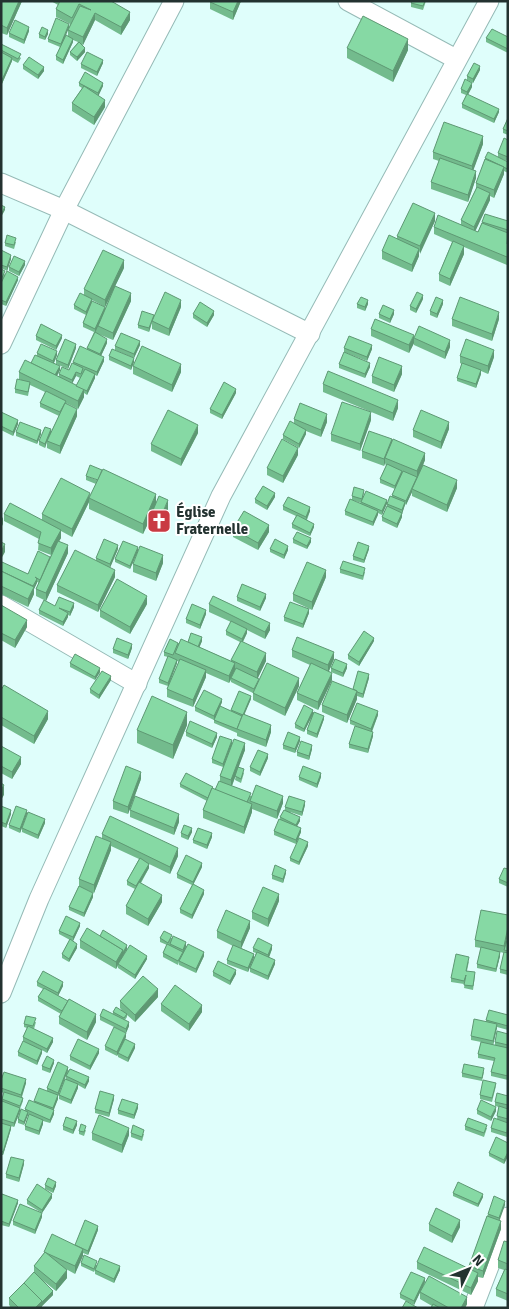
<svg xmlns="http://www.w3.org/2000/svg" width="509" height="1309" viewBox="0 0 509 1309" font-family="Signika,sans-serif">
<rect width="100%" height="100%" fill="#dffefb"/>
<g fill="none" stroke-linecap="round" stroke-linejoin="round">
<g stroke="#95bab6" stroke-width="21">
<g id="street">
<polyline points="348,1 456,59"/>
<polyline points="1,183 64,210 310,334"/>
<polyline points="1,344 64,210 174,1"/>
<polyline points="1,605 137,684"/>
<polyline points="1,993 39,899 221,496 489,1"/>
<polyline points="473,1308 508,1217"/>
</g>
</g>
<use href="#street" stroke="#fff" stroke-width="19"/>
</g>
<g fill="#73bb8d" fill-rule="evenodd">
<polygon points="1,1 22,1 7,35 1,33"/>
<polygon points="51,1 111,1 130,20 121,35 95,20 83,45 81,44 85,52 77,61 70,55 70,52 78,42 73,40 73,42 63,64 56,60 56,56 60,47 48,42 48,39 68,36 68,30 70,24 56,17 56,9 58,5"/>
<polygon points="241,1 233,20 210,9 210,2"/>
<polygon points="426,1 423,10 411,7 411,3"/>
<polygon points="29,31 24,44 9,37 9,33"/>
<polygon points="39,34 48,34 45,40 39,38"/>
<polygon points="508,37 508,53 486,42 486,38"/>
<polygon points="1,44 21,58 18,63 12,60 12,61 1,86"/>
<polygon points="347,48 408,50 393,82 347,58"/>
<polygon points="103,63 97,76 81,68 81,64"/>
<polygon points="23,65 44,71 38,79 23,69"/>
<polygon points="480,70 473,83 467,80 467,76"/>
<polygon points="79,83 103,86 98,95 105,107 94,125 72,111 72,103 82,88 79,86"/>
<polygon points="472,87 468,95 499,112 494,123 462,108 462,104 466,95 461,93 461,89"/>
<polygon points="508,118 508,135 503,133 503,129"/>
<polygon points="508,140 508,161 498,158 508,162 508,173 504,171 504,174 494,198 490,196 490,200 475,231 478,232 482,222 508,221 508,262 507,265 464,247 464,254 450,286 439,281 439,274 452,242 434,234 434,227 461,225 461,220 476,189 476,183 485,160 485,158 498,157 498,153"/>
<polygon points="483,144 473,170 476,178 468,202 431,189 431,182 439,161 433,159 433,152"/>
<polygon points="435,221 419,253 419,256 412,272 382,259 382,251 397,239 397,236"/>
<polygon points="16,242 14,249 5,246 5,243"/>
<polygon points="1,250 11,259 7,271 1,268"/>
<polygon points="25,265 19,276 9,271 9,267"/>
<path d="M124 268 115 286 131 301 113 340 98 334 107 343 101 356 104 361 97 376 95 375V378L87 395 84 393V397L78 409 66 403 77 416 60 454 47 448V442L45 448 39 445V441L51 432 59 416 40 407V403L45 392 30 385 28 396 15 393V389L21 380 19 379V372L31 363 37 355V353L57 355 54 363 60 370 57 376 59 377V374L69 370 73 364V362L87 349V348L94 332 83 327V323L86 315 74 309V305L84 295V289ZM114 289 105 309 92 302V300L105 307ZM76 376 80 378 76 386 72 383Z"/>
<polygon points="1,269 5,275 18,280 6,306 1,304"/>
<polygon points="423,299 416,313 410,310 410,306"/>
<polygon points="357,304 368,304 365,311 357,308"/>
<polygon points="443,304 437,318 430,315 430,311"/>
<polygon points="181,307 169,336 152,329 152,323 149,332 138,328 138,325 154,318"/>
<polygon points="193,314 214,315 207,327 193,318"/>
<polygon points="379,314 394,314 390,323 379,318"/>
<polygon points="452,319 499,319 492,341 452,326"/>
<polygon points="371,329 414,343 409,353 371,336"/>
<polygon points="36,336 62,338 56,350 36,340"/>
<polygon points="414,338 450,347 445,359 414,345"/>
<polygon points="140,345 134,358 115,350 115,346"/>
<polygon points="76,348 68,369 56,364 56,360"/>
<polygon points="344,348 372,349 367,361 344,352"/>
<polygon points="109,356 134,362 131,370 109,360"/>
<polygon points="460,356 494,357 488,374 481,371 481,374 476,388 457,381 457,378 462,364 460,363"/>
<polygon points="339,364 370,367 365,378 339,368"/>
<polygon points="133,366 181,372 172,392 133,374"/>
<polygon points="402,374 394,392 372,383 372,376"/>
<polygon points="323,384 398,408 393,421 323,392"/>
<polygon points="236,393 222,419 210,413 210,409"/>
<polygon points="1,412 18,424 13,436 1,430"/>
<polygon points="294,419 327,422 321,437 306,431 306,434 299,448 283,439 283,435 294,424"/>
<polygon points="371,420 360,451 331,441 331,434"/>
<polygon points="449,429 441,449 413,437 413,430"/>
<polygon points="16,432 41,434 37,444 16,436"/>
<polygon points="198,433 181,466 151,451 151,444"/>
<polygon points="392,443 425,460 423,465 457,488 447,512 412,496 412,492 406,505 405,504 402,514 402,517 397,528 382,521 382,517 387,507 387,504 392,497 392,495 395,489 380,483 380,479 386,466 385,463 384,466 362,458 362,451"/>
<polygon points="298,455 283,483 267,475 267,468"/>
<polygon points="86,476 156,502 168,513 160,532 151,528 151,517 143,534 89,509 89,502 72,537 61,531 61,538 59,541 68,553 46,601 36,596 36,589 39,583 37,582 34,589 34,594 28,607 1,594 1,564 28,574 50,557 51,555 38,550 39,539 4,521 4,514 42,521 42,514 90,497 96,484 86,480"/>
<polygon points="364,493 363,497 387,500 382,515 378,513 373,526 345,515 345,511 361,504 361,503 352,500 352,496"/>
<polygon points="275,497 267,510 255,503 255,499"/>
<polygon points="283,506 310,511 307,520 314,527 310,536 292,528 292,524 296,516 283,510"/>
<polygon points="233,529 269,532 258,550 233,537"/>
<polygon points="293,539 311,542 307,549 293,543"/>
<polygon points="118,549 110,567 115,577 98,612 57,592 57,585 96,560 96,558"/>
<polygon points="270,549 288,550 284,559 270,552"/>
<polygon points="369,549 364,563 353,560 353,556"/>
<polygon points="138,551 130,569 115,562 115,559"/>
<polygon points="163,563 156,581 133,572 133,564"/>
<polygon points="340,569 365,572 363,580 340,573"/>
<polygon points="326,577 312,610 293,601 293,594"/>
<polygon points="237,597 266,598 260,611 237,601"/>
<polygon points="147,604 130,634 100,617 100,610"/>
<path d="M209 604 270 630 265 639 247 630V633L243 642 266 661 257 679 259 681 299 686 285 716 253 700V693L231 682V680L229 683 206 673V677L193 707 167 697V689L168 686 159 683V679L168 657 164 656V652L178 643 202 641 199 647 231 661 240 642 226 635V631L231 622 209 612ZM177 661 179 662 168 686 177 663Z"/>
<polygon points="1,605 27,627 15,648 1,640"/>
<polygon points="55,606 74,607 70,616 68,615 68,617 63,626 39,614 39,610"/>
<polygon points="309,613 303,628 284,621 284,617"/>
<polygon points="206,614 200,629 186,623 186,619"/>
<polygon points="374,641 359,666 348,659 348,655"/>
<polygon points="132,648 128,659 113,653 113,649"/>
<polygon points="292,650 334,659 329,671 332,680 318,710 297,700 297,693 310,665 292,657"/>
<polygon points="70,663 100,672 95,680 70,667"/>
<polygon points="331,668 347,668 343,677 331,672"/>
<polygon points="369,678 363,698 357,696 357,699 347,723 322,712 322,705 353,689"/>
<polygon points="111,680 99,699 90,693 90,689"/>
<polygon points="1,683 1,690 48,719 34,744 1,725"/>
<polygon points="251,699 244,714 271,732 266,747 237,736 237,732 237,733 214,723 214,720 218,711 214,720 195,711 195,707 222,702 220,707 231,711 231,710"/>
<polygon points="313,712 324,719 317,738 307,734 307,730 311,718 304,732 295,728 295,724"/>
<polygon points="378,715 372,732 373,736 368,753 349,748 349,744 358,727 350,724 350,720"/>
<polygon points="187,725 173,759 137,743 137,730"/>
<polygon points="186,732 217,737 212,748 186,736"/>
<polygon points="300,741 295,753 283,749 283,745"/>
<polygon points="232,743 245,750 238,767 244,773 241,783 235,780 236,775 232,786 251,796 283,803 277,819 252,809 252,812 244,834 203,818 203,810 207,801 180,787 180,784 215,790 220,781 220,776 223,767 212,763 212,759"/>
<polygon points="1,746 21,764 12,779 1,773"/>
<polygon points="312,749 309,760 297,756 297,752"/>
<polygon points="268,758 260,776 250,771 250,767"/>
<polygon points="299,777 321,777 317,788 299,780"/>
<polygon points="141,779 128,814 113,809 113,801"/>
<polygon points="305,805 302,816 290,812 300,821 297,826 301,832 296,844 274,835 274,831 280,820 280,817 285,810 285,807"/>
<polygon points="1,806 11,814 6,828 1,826"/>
<polygon points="130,810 179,822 174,835 130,817"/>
<polygon points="27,814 20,833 9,828 9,825"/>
<polygon points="45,823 38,839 22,832 22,828"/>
<polygon points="192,832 188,840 181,837 181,833"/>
<polygon points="102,834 178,856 170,874 149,864 149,868 141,883 162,902 148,926 126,914 126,906 135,889 127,885 127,881 139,859 111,846 111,850 94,893 84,889 93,897 84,917 69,910 69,907 79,886 79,879 102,839"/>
<polygon points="212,837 207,849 193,843 193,840"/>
<polygon points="308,846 299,865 290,861 290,858"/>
<polygon points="202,867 193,885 204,894 192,919 180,913 180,909 192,885 177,878 177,874"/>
<polygon points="508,869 508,887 499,883 499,879"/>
<polygon points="286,873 283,883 272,879 272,875"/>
<polygon points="279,901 268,927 252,919 252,912"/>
<polygon points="508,915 504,953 500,952 500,956 496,972 477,968 477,964 481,948 475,947 475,940"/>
<polygon points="80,926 73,941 77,948 69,962 62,958 62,954 70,940 59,934 59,931"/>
<polygon points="250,928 241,948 254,954 248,972 227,964 227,960 233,946 217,938 217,931"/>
<polygon points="100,936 127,949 123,956 147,959 135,979 118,968 118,966 116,969 80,948 80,940"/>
<polygon points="508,937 508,975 500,973 500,969"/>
<polygon points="160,938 172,938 204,956 196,973 179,965 179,962 178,965 163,957 163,953 167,945 160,942"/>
<polygon points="253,948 272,949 269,958 275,964 268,980 250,972 250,968 256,953 253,952"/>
<polygon points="469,961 467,971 475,976 473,990 464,988 465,982 464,984 451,982 451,978"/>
<polygon points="213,972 236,974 230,985 213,976"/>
<polygon points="37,982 63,986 58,996 96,1022 87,1040 59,1024 59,1017 61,1014 38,1001 38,997 43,989 37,986"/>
<polygon points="158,997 135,1022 127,1015 127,1017 125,1020 129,1026 126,1033 100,1020 100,1016 113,1014 113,1012 123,1012 120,1008 120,1001"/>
<polygon points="161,1004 202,1012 189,1031 161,1011"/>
<polygon points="508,1015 508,1030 497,1027 493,1045 495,1045 495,1042 508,1034 508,1080 491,1076 491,1072 494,1061 478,1058 478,1054 481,1042 471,1040 471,1036 486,1022 486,1020"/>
<polygon points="36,1022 34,1029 53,1042 47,1053 42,1050 42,1053 37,1065 18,1056 18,1052 29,1044 23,1041 23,1037 27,1028 24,1027 24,1024"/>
<polygon points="126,1037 117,1056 105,1050 105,1046"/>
<polygon points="135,1048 128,1062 118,1057 118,1053"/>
<polygon points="99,1053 90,1070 70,1060 70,1056"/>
<polygon points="54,1063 50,1073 42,1070 42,1066"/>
<polygon points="68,1070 89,1081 85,1089 78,1085 78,1088 71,1104 59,1099 59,1095 66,1079 66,1076 58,1096 58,1099 53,1110 54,1114 50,1123 43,1121 43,1124 39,1135 25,1130 25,1126 29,1115 28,1114 24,1125 18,1123 18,1119 25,1111 25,1109 47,1091 47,1088"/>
<polygon points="484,1072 482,1081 462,1077 462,1073"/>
<polygon points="1,1080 26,1083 22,1097 23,1101 20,1109 20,1111 14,1127 11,1126 11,1129 3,1155 1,1155 1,1104 4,1093 1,1092"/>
<polygon points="496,1086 492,1102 480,1099 480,1095"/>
<polygon points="508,1096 508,1136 507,1137 491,1132 491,1128 497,1119 499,1107 495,1106 495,1102"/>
<polygon points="114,1099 109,1117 95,1113 95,1109"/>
<polygon points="138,1108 134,1119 118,1114 118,1110"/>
<polygon points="477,1110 496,1111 491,1121 477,1114"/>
<polygon points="77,1125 73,1134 63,1130 63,1126"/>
<polygon points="465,1126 487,1128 484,1137 465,1130"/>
<polygon points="86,1130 84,1136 79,1134 79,1131"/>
<polygon points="92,1133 129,1135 122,1153 92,1140"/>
<polygon points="131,1133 144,1134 142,1141 131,1137"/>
<polygon points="508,1143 508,1156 504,1164 489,1156 489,1153"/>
<polygon points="24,1164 19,1182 6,1178 6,1174"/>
<polygon points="45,1185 56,1186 53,1193 45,1189"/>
<polygon points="453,1193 483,1197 478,1207 453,1196"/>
<polygon points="1,1197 18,1203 9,1227 1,1225"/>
<polygon points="52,1198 42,1213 27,1204 27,1200"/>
<polygon points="505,1205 499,1220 501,1229 483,1278 478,1277 478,1281 471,1295 417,1269 417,1262 469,1269 469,1266 488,1214"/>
<polygon points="42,1217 35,1234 13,1225 13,1221"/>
<polygon points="429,1224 460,1227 452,1243 429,1231"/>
<polygon points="98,1230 88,1255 83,1253 75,1274 66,1269 67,1278 56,1291 41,1279 53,1295 42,1306 42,1308 9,1308 10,1306 9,1305 9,1298 34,1273 34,1266 44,1253 44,1252 75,1245"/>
<polygon points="508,1242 508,1301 496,1296 496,1289 504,1270 498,1268 498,1260"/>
<polygon points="81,1263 97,1265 120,1270 114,1283 95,1274 95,1270 94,1272 81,1266"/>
<polygon points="425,1282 414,1305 400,1298 400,1294"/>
<polygon points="420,1292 467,1304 465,1308 431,1308 432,1306 420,1299"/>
</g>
<g fill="#5e9873">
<polygon points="19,1 22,1 7,35 7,28"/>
<polygon points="238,1 241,1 233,20 233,12"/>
<polygon points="130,12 130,20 121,35 121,27"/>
<polygon points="95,13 95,20 83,45 83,37"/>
<polygon points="69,24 69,28 61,47 61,44"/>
<polygon points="29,27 29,31 24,44 24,40"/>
<polygon points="48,30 48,34 45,40 45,37"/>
<polygon points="73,39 73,42 63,64 63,60"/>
<polygon points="408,39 408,50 393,82 393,71"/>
<polygon points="85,48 85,52 77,61 77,57"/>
<polygon points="12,58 12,61 1,86 1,82"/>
<polygon points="103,60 103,63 97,76 97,72"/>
<polygon points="480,66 480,70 473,83 473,79"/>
<polygon points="44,67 44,71 38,79 38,75"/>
<polygon points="103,83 103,86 98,97 98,93"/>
<polygon points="472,83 472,87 467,96 467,92"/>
<polygon points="105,100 105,107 94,125 94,117"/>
<polygon points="499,109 499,112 494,123 494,119"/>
<polygon points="483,136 483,144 472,174 472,166"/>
<polygon points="504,167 504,174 494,198 494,190"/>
<polygon points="476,171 476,178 468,202 468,195"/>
<polygon points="490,193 490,200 474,234 474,227"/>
<polygon points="5,207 5,210 1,217 1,214"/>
<polygon points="435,213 435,221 420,254 420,246"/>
<polygon points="464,246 464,254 450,286 450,279"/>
<polygon points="419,249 419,256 412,272 412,265"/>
<polygon points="11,255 11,259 7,271 7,267"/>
<polygon points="124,260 124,268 105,307 105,300"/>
<polygon points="25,261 25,265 19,276 19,272"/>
<polygon points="18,277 18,280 6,306 6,302"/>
<polygon points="131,293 131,301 113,340 113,333"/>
<polygon points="423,295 423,299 416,313 416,309"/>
<polygon points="92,299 92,303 86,315 86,312"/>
<polygon points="181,300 181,307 169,336 169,329"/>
<polygon points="368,300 368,304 365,311 365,307"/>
<polygon points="443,300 443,304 437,318 437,314"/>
<polygon points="105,307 105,311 95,333 95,329"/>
<polygon points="394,310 394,314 390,323 390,319"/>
<polygon points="214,311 214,315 207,327 207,323"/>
<polygon points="499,312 499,319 492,341 492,334"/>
<polygon points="154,315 154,319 152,321 149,332 149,328"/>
<polygon points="62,335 62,338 56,350 56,346"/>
<polygon points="414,335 414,343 409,353 409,345"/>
<polygon points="107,339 107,343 100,358 100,354"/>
<polygon points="450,340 450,347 445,359 445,352"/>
<polygon points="140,341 140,345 134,358 134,354"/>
<polygon points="76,344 76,348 68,369 68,365"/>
<polygon points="372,345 372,349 367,361 367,357"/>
<polygon points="494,350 494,357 488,374 488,366"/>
<polygon points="57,351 57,355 53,365 53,361"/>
<polygon points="104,357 104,361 97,376 97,372"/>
<polygon points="134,358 134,362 131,370 131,366"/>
<polygon points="370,363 370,367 365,378 365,374"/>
<polygon points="181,364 181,372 172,392 172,385"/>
<polygon points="60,366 60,370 55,379 55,375"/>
<polygon points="402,366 402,374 394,392 394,385"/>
<polygon points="481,370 481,374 476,388 476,384"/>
<polygon points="76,372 76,376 72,384 72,380"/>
<polygon points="95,374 95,378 87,395 87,391"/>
<polygon points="84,389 84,397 78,409 78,401"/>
<polygon points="236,389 236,393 222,419 222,415"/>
<polygon points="398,400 398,408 393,421 393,413"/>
<polygon points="77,409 77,416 60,454 60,446"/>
<polygon points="371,412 371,420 360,451 360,444"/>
<polygon points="327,414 327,422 321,437 321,430"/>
<polygon points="18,420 18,424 13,436 13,432"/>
<polygon points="449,422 449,429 441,449 441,442"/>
<polygon points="198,425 198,433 181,466 181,459"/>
<polygon points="51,429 51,433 47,441 45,448 45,444"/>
<polygon points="41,430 41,434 37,444 37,441"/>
<polygon points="306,430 306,434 299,448 299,444"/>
<polygon points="392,439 392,446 385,458 385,463 384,466 384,459"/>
<polygon points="298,448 298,455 283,483 283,476"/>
<polygon points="425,453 425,460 417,479 417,471"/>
<polygon points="402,471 402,474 395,489 395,486"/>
<polygon points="457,480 457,488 447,512 447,505"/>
<polygon points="412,489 412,492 406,505 406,501"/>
<polygon points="90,493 89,502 72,537 72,529"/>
<polygon points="275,493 275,497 267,510 267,506"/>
<polygon points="156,494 156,505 151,515 151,517 143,534 143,524"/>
<polygon points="168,500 168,513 160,532 160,519"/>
<polygon points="387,500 387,504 382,515 382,511"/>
<polygon points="405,502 405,505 402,514 402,510"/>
<polygon points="310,507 310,511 306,520 306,517"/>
<polygon points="378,511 378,515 373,526 373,522"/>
<polygon points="402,513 402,517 397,528 397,524"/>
<polygon points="3,517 3,524 1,528 1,520"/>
<polygon points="314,524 314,527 310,536 310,533"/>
<polygon points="269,525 269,532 258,550 258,543"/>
<polygon points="61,530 61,538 51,555 51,548"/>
<polygon points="311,538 311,542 307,549 307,546"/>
<polygon points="5,544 5,552 1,559 1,551"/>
<polygon points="68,545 68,553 46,601 46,593"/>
<polygon points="118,545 118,549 110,568 110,564"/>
<polygon points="288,546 288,550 284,559 284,555"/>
<polygon points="369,546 369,549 364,563 364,560"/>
<polygon points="138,547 138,551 130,569 130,566"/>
<polygon points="163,555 163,563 156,581 156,573"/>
<polygon points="115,570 115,577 98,612 98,605"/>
<polygon points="326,570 326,577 312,610 312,602"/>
<polygon points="37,579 37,583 34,589 34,594 28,607 28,599"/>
<polygon points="266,594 266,598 260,611 260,607"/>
<polygon points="147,596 147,604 130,634 130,627"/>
<polygon points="74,603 74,607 70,616 70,612"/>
<polygon points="309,609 309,613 303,628 303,624"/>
<polygon points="206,610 206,614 200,629 200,625"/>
<polygon points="68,613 68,617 63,626 63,622"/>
<polygon points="27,620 27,627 15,648 15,640"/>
<polygon points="270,623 270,630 265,639 265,632"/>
<polygon points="247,629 247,633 242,643 242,639"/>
<polygon points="202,637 202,641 198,651 198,647"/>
<polygon points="374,638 374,641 359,666 359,662"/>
<polygon points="132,644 132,648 128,659 128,655"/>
<polygon points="334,652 334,659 328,673 328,665"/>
<polygon points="266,653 266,661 257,680 257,672"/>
<polygon points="177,660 177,663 168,687 168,683"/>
<polygon points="235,663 235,670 231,678 229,683 229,676"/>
<polygon points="347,664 347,668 343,677 343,673"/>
<polygon points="100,668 100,672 95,680 95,677"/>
<polygon points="206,670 206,677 193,707 193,700"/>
<polygon points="332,673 332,680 318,710 318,702"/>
<polygon points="369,674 369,678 363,698 363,694"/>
<polygon points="111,676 111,680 99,699 99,695"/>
<polygon points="299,678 299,686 285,716 285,708"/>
<polygon points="357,691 357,699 347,723 347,715"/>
<polygon points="251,696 251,699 243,718 243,715"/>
<polygon points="222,699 222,702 214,720 214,716"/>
<polygon points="313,710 313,714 304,732 304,729"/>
<polygon points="48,711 48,719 34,744 34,736"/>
<polygon points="378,711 378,715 371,733 371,729"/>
<polygon points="187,712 187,725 173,759 173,745"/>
<polygon points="324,716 324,719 317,738 317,734"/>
<polygon points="271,725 271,732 266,747 266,740"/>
<polygon points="373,732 373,736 368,753 368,749"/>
<polygon points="217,733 217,737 212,748 212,744"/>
<polygon points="300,737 300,741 295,753 295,749"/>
<polygon points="232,740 232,744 223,767 223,764"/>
<polygon points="245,743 245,750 231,788 231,780"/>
<polygon points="312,745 312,749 309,760 309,756"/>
<polygon points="268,754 268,758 260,776 260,772"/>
<polygon points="21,757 21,764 12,779 12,772"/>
<polygon points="141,772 141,779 128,814 128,807"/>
<polygon points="321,773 321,777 317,788 317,784"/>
<polygon points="4,785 4,795 1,800 1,790"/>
<polygon points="283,796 283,803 277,819 277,811"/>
<polygon points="305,801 305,805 302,816 302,812"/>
<polygon points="252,804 252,812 244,834 244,827"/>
<polygon points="11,810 11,814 6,828 6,824"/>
<polygon points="27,810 27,814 20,833 20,829"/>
<polygon points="179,814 179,822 174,835 174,828"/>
<polygon points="300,817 300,821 296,828 296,825"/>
<polygon points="45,819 45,823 38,839 38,835"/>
<polygon points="192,828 192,832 188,840 188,836"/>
<polygon points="301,828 301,832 296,844 296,840"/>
<polygon points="212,833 212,837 207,849 207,845"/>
<polygon points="111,842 111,850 94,893 94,885"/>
<polygon points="308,842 308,846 299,865 299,862"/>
<polygon points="178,848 178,856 170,874 170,867"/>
<polygon points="202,863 202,867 193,885 193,882"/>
<polygon points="149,864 149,868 136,890 136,886"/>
<polygon points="286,870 286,873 283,883 283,879"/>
<polygon points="204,890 204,894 192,919 192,915"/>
<polygon points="93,893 93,897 84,917 84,913"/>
<polygon points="279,894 279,901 268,927 268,919"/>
<polygon points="162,895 162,902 148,926 148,919"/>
<polygon points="250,921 250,928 241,949 241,942"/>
<polygon points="80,923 80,926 73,941 73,937"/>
<polygon points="508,927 508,934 504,953 504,946"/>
<polygon points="186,942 186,946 183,954 183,950"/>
<polygon points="77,944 77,948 69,962 69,959"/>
<polygon points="127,945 127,949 123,956 123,953"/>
<polygon points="272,945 272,949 268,959 268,955"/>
<polygon points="123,950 123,958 118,964 116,969 116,962"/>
<polygon points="204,952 204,956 196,973 196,969"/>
<polygon points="500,952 500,956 496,972 496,969"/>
<polygon points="254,954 254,958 248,972 248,968"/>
<polygon points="147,956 147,959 135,979 135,975"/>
<polygon points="275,960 275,964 268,980 268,976"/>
<polygon points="236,970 236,974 230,985 230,981"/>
<polygon points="63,982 63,986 58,996 58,993"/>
<polygon points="158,989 158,997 135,1022 135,1015"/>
<polygon points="202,1005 202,1012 189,1031 189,1024"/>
<polygon points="96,1014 96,1022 87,1040 87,1032"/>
<polygon points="129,1022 129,1026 126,1033 126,1029"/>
<polygon points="497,1024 497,1028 493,1045 493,1041"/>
<polygon points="126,1033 126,1037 117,1056 117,1052"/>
<polygon points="53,1038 53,1042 47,1053 47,1049"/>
<polygon points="135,1044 135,1048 128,1062 128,1058"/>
<polygon points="99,1049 99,1053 90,1070 90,1066"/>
<polygon points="42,1050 42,1053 37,1065 37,1061"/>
<polygon points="54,1060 54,1063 50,1073 50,1069"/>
<polygon points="68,1067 68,1070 58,1096 58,1099 53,1112 53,1108 58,1095 58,1093"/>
<polygon points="89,1077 89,1081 85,1089 85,1085"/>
<polygon points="26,1079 26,1083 21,1098 21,1095"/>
<polygon points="78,1084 78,1088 71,1104 71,1100"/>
<polygon points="114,1095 114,1099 109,1117 109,1113"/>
<polygon points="138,1104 138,1108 134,1119 134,1115"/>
<polygon points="496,1107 496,1111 491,1121 491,1117"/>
<polygon points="20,1108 20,1111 14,1127 14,1123"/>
<polygon points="54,1110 54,1114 50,1123 50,1120"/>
<polygon points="28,1112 28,1115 24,1125 24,1122"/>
<polygon points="43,1120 43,1124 39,1135 39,1131"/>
<polygon points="77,1121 77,1125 73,1134 73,1130"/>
<polygon points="11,1126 11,1129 3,1155 3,1152"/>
<polygon points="129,1128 129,1135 122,1153 122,1145"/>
<polygon points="508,1152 508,1156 504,1164 504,1160"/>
<polygon points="24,1160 24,1164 19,1182 19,1178"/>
<polygon points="56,1182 56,1186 53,1193 53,1189"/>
<polygon points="52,1194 52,1198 42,1213 42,1210"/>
<polygon points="483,1194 483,1197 478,1207 478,1204"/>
<polygon points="18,1200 18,1203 9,1227 9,1224"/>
<polygon points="505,1201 505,1205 499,1222 499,1218"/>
<polygon points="42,1213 42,1217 35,1234 35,1230"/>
<polygon points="460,1220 460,1227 452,1243 452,1236"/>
<polygon points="501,1221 501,1229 483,1278 483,1271"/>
<polygon points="98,1226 98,1230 88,1255 88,1251"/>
<polygon points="83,1249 83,1256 75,1274 75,1266"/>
<polygon points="120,1266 120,1270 114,1283 114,1279"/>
<polygon points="67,1270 67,1278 56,1291 56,1284"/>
<polygon points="478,1273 478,1281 471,1295 471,1288"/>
<polygon points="425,1278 425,1282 414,1305 414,1301"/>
<polygon points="53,1291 53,1295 42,1306 42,1302"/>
<polygon points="467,1297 467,1304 465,1308 461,1308"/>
<polygon points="42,1301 42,1308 35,1308"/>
</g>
<g fill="#86d9a4" stroke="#5e9873">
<polygon points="1,1 19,1 7,28 1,25"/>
<polygon points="60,1 111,1 130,12 121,27 95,13 83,37 68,30 80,6 91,10 79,4 72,18 56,9"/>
<polygon points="210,1 238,1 233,12 210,2"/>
<polygon points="412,1 425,1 423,6 411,3"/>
<polygon points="363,16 408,39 393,71 347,48"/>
<polygon points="56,18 69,24 61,44 48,39"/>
<polygon points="15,20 29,27 24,40 9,33"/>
<polygon points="42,27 48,30 45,37 39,34"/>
<polygon points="492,29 508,37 508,49 486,38"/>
<polygon points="66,35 73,39 63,60 56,56"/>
<polygon points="79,42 85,48 77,57 70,52"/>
<polygon points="1,44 21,54 18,59 1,50"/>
<polygon points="1,52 12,58 1,82"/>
<polygon points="87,52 103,60 97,72 81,64"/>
<polygon points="29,57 44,67 38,75 23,65"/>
<polygon points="474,63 480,66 473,79 467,76"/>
<polygon points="85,72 103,83 98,93 79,83"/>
<polygon points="465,79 472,83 467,92 461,89"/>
<polygon points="84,86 105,100 94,117 72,103"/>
<polygon points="467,94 499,109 494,119 462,104"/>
<polygon points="508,118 508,131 503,129"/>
<polygon points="444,122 483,136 472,166 433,152"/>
<polygon points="504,138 508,140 508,157 498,153"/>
<polygon points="488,152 508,162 508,169 503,167 504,167 485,158"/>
<polygon points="440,158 476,171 468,195 431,182"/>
<polygon points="485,159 504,167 494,190 476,183"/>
<polygon points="477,187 490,193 474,227 461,220"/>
<polygon points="413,203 435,213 420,246 397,236"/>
<polygon points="1,205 5,207 1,214"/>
<polygon points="485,214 508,221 508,230 482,222"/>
<polygon points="438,215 478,232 482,223 508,233 507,244 508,245 508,255 507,257 434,227"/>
<polygon points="7,235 16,238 14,245 5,243"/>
<polygon points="389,235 419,249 412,265 382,251"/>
<polygon points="453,241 464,246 450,279 439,274"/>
<polygon points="1,250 11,255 7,267 1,265"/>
<polygon points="103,250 124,260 105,300 84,289"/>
<polygon points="14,256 25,261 19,272 9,267"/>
<polygon points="1,269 5,271 1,280"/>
<polygon points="7,271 18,277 6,302 1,300 1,283"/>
<polygon points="115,286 131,293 113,333 98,326"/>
<polygon points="165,292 181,300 169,329 152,321"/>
<polygon points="417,292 423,295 416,309 410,306"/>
<polygon points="80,293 92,299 86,312 74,305"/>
<polygon points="361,297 368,300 365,307 357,304"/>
<polygon points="436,297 443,300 437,314 430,311"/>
<polygon points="460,297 499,312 492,334 452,319"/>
<polygon points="92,301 105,307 95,329 83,323"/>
<polygon points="200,302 214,311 207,323 193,314"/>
<polygon points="383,305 394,310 390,319 379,314"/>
<polygon points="142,311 154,315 149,328 138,325"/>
<polygon points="375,319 414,335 409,345 371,329"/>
<polygon points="41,324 62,335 56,346 36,336"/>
<polygon points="419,326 450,340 445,352 414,338"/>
<polygon points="95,332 107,339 100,354 87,348"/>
<polygon points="121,333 140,341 134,354 115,346"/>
<polygon points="349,336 372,345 367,357 344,348"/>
<polygon points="65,339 76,344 68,365 56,360"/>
<polygon points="466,339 494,350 488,366 460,356"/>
<polygon points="41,344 57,351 53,361 37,353"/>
<polygon points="80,346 104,357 97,372 73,362"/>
<polygon points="142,346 181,364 172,385 133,366"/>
<polygon points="112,349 134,358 131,366 109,356"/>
<polygon points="344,352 370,363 365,374 339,364"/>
<polygon points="35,355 60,366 55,375 31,363"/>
<polygon points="379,357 402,366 394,385 372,376"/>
<polygon points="25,360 84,389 78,401 19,372"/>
<polygon points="72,363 83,368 81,374 76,372 72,380 59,374 62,367 69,370"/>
<polygon points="462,363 481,370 476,384 457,378"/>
<polygon points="85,369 95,374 87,391 76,386"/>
<polygon points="328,371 398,400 393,413 323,384"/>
<polygon points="17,379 30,382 28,392 15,389"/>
<polygon points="224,382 236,389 222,415 210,409"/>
<polygon points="46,391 66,401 60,412 40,403"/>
<polygon points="342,402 371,412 360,444 331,434"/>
<polygon points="65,403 77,409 60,446 47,441"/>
<polygon points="300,403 327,414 321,430 294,419"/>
<polygon points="168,410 198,425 181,459 151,444"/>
<polygon points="421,410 449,422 441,442 413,430"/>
<polygon points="1,412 18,420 13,432 1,426"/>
<polygon points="290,421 306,430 299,444 283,435"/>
<polygon points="20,422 41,430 37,441 16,432"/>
<polygon points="45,427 51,429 45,444 39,441"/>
<polygon points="369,431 392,439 384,459 362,451"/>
<polygon points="282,439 298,448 283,476 267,468"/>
<polygon points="393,439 425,453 417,471 385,458"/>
<polygon points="387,464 402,471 395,486 380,479"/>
<polygon points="90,465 102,470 98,480 86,476"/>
<polygon points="423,465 457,480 447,505 412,489"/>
<polygon points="103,469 156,494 143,524 89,498"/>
<polygon points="403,471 417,477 406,501 392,495"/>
<polygon points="61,478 90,493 72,529 42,514"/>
<polygon points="263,486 275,493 267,506 255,499"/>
<polygon points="354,487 364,490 362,499 352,496"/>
<polygon points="366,491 387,500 382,511 361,502"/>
<polygon points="159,496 168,500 160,519 151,515"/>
<polygon points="390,496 405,502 402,510 387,504"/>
<polygon points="288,497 310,507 306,517 283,506"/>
<polygon points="350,499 378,511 373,522 345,511"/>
<polygon points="10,503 61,530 51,548 38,543 41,532 4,514"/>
<polygon points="387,506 402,513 397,524 382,517"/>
<polygon points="244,511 269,525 258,543 233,529"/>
<polygon points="297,515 314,524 310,533 292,524"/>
<polygon points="297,532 311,538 307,546 293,539"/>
<polygon points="104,539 118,545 110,564 96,558"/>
<polygon points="275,539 288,546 284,555 270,549"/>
<polygon points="58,541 68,545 46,593 36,589"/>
<polygon points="123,541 138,547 130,566 115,559"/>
<polygon points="1,542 5,544 1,551"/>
<polygon points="358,542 369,546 364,560 353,556"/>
<polygon points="140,546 163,555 156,573 133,564"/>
<polygon points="75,550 115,570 98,605 57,585"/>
<polygon points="38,551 50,557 40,580 35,577 37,579 33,586 1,571 1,564 2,562 28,574"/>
<polygon points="343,561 365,568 363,576 340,569"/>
<polygon points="307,562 326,570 312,602 293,594"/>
<polygon points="1,571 34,587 28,599 1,586"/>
<polygon points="117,579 147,596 130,627 100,610"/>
<polygon points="242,584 266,594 260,607 237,597"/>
<polygon points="213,596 270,623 265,632 209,604"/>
<polygon points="59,597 74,603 70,612 59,608 68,613 63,622 39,610 44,600 55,606"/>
<polygon points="290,602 309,609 303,624 284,617"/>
<polygon points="192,604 206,610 200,625 186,619"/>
<polygon points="1,605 27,620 15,640 1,633"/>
<polygon points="231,621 247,629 242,639 226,631"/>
<polygon points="364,631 374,638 359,662 348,655"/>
<polygon points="191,633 202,637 198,647 188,642"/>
<polygon points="297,637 334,652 328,665 292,650"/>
<polygon points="117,638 132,644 128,655 113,649"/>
<polygon points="170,639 178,643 173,655 164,652"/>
<polygon points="181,639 235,663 229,676 175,653"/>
<polygon points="241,641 266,653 257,672 231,660"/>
<polygon points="75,654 100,668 95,677 70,663"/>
<polygon points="168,656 177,660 168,683 159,679"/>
<polygon points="180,659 206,670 193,700 167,689"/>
<polygon points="335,659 347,664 343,673 331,668"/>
<polygon points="267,663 299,678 285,708 253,693"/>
<polygon points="311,663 332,673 318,702 297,693"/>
<polygon points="236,668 259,679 254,689 231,678"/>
<polygon points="102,671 111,676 99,695 90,689"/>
<polygon points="358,671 369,674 363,694 357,692 357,691 353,689"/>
<polygon points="332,681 357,691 347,715 322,705"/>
<polygon points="4,685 48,711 34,736 1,717 1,690"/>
<polygon points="204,690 222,699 214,716 195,707"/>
<polygon points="239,691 251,696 243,715 231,710"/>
<polygon points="152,696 187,712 173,745 137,730"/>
<polygon points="357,703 378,711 371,729 350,720"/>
<polygon points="304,705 313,710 304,729 295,724"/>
<polygon points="220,706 242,716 237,729 214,720"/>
<polygon points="314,712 324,716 317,734 307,730"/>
<polygon points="243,714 271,725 266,740 237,729"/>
<polygon points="190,721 217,733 212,744 186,732"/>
<polygon points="355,726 373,732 368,749 349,744"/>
<polygon points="288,732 300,737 295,749 283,745"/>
<polygon points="220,736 232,740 223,764 212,759"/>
<polygon points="234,739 245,743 231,780 220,776"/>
<polygon points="301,741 312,745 309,756 297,752"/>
<polygon points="1,746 21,757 12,772 1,766"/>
<polygon points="258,750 268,754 260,772 250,767"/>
<polygon points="126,766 141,772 128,807 113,801"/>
<polygon points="303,766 321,773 317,784 299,777"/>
<polygon points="238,767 244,769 241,779 235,776"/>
<polygon points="186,773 213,787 212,788 208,798 180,784"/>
<polygon points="219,781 251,793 247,802 215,790"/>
<polygon points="1,783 4,785 1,790"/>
<polygon points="256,785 283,796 277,811 250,801"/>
<polygon points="212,788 252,804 244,827 203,810"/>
<polygon points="135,796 179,814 174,828 130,810"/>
<polygon points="289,796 305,801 302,812 285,807"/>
<polygon points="1,806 11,810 6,824 1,822"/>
<polygon points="16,806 27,810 20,829 9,825"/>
<polygon points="284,810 300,817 296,825 280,817"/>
<polygon points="28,812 45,819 38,835 22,828"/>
<polygon points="110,816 178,848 170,867 102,834"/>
<polygon points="279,819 301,828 296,840 274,831"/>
<polygon points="184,825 192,828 188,836 181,833"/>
<polygon points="198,828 212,833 207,845 193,840"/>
<polygon points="96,836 111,842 94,885 79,879"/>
<polygon points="299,838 308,842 299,862 290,858"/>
<polygon points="186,855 202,863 193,882 177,874"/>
<polygon points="140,858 149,864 136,886 127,881"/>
<polygon points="275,865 286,870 283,879 272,875"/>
<polygon points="504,868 508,869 508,883 499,879"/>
<polygon points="139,882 162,895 148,919 126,906"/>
<polygon points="193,884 204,890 192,915 180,909"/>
<polygon points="79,886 93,893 84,913 69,907"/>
<polygon points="263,887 279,894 268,919 252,912"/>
<polygon points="226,910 250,921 241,942 217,931"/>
<polygon points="481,910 508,915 508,927 504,946 475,940"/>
<polygon points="66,916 80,923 73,937 59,931"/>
<polygon points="87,928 123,950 116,962 80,940"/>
<polygon points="103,930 127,945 123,953 123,950 100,936"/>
<polygon points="164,931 172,935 168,943 160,938"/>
<polygon points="173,936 186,942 183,950 170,944"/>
<polygon points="508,937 508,951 504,950"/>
<polygon points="258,938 272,945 268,955 253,948"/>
<polygon points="70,939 77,944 69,959 62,954"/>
<polygon points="167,944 183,952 178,961 163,953"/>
<polygon points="188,944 204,952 196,969 179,961"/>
<polygon points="130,945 147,956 135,975 118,964"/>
<polygon points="233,945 254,954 248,968 227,960"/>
<polygon points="481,947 500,952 496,969 477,964"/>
<polygon points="257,952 275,960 268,976 250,968"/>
<polygon points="504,952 508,953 508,971 500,969"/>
<polygon points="456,954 469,957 466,971 475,972 473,986 464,985 466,975 464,981 451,978"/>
<polygon points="218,961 236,970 230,981 213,972"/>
<polygon points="43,971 63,982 58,993 37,982"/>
<polygon points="143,976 158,989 135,1015 120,1001"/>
<polygon points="175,985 202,1005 189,1024 161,1004"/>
<polygon points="44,988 68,1001 62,1011 38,997"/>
<polygon points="69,999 96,1014 87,1032 59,1017"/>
<polygon points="116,1007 127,1014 124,1018 113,1012"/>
<polygon points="103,1009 129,1022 126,1029 100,1016"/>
<polygon points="489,1010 508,1015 508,1026 486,1020"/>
<polygon points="26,1016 36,1018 33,1026 24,1024"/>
<polygon points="474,1019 497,1024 493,1041 471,1036"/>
<polygon points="28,1026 53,1038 47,1049 23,1037"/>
<polygon points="114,1027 126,1033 117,1052 105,1046"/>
<polygon points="497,1031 508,1034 508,1045 495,1042"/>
<polygon points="78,1039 99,1049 90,1066 70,1056"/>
<polygon points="125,1039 135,1044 128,1058 118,1053"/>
<polygon points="23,1041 42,1050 37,1061 18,1052"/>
<polygon points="481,1042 508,1048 508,1076 491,1072 495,1058 478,1054"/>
<polygon points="47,1056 54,1060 50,1069 42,1066"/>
<polygon points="58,1062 68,1067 58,1093 47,1088"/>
<polygon points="464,1064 484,1068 482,1078 462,1073"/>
<polygon points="70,1069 89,1077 85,1085 66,1076"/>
<polygon points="4,1072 26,1079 21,1095 1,1088 1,1080"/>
<polygon points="65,1079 78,1084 71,1100 59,1095"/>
<polygon points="483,1080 496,1083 492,1098 480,1095"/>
<polygon points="39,1088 58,1095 53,1108 34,1101"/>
<polygon points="100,1091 114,1095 109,1113 95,1109"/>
<polygon points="4,1092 23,1098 20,1106 2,1099"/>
<polygon points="497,1093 508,1096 508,1105 495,1102"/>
<polygon points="122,1099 138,1104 134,1115 118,1110"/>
<polygon points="29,1100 54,1110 50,1120 25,1109"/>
<polygon points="481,1100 496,1107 491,1117 477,1110"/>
<polygon points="2,1101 20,1108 14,1123 1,1119 1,1104"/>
<polygon points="499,1106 508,1109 508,1119 497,1116"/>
<polygon points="21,1109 28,1112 24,1122 18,1119"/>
<polygon points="29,1114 43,1120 39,1131 25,1126"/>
<polygon points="99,1115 129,1128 122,1145 92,1133"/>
<polygon points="66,1117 77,1121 73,1130 63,1126"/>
<polygon points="468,1118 487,1125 484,1133 465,1126"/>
<polygon points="494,1118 508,1123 507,1133 491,1128"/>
<polygon points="1,1123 11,1126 3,1152 1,1151"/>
<polygon points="81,1124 86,1126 84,1132 79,1131"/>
<polygon points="133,1125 144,1130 142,1137 131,1133"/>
<polygon points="496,1137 508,1143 508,1152 504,1160 489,1153"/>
<polygon points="11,1157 24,1160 19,1178 6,1174"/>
<polygon points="48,1178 56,1182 53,1189 45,1185"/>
<polygon points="458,1182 483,1194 478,1204 453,1193"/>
<polygon points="37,1184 52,1194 42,1210 27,1200"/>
<polygon points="2,1194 18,1200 9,1224 1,1221 1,1197"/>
<polygon points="494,1196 505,1201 499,1218 488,1214"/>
<polygon points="20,1204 42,1213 35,1230 13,1221"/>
<polygon points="436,1208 460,1220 452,1236 429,1224"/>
<polygon points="487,1216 501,1221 483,1271 469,1266"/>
<polygon points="85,1220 98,1226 88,1251 75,1245"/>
<polygon points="52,1234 83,1249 75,1266 44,1252"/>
<polygon points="504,1241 508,1242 508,1264 498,1260"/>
<polygon points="424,1247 478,1273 471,1288 417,1262"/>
<polygon points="45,1252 67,1270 56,1284 34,1266"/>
<polygon points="84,1255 97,1261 94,1269 81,1263"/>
<polygon points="100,1258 120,1266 114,1279 95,1270"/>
<polygon points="505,1269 508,1270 508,1294 496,1289"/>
<polygon points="34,1272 53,1291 42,1302 24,1283"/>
<polygon points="411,1272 425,1278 414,1301 400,1294"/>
<polygon points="429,1276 467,1297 461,1308 449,1308 420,1292"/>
<polygon points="24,1283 42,1301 35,1308 19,1308 9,1298"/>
<polygon points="406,1301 418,1308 402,1308"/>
<polygon points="433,1304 440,1308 431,1308"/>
</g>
<defs>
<g id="church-square" transform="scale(1.25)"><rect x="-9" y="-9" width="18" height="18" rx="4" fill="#c93a43" stroke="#fff"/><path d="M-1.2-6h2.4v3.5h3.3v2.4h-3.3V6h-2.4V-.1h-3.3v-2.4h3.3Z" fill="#fff"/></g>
</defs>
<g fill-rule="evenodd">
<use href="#church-square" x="159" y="521"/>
</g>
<g text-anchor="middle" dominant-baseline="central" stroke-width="4" stroke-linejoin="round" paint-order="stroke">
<g font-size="15" font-weight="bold" fill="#233230" stroke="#fff" text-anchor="start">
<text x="176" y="512">Église<tspan x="176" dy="17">Fraternelle</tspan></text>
</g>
</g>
<rect width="509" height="1309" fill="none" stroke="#233230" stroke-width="5"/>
<g transform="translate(469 1269) rotate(47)" stroke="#ffffff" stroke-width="4" paint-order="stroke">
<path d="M0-4L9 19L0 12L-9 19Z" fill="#233230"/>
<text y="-8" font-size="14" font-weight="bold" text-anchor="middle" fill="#233230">N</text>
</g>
</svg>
